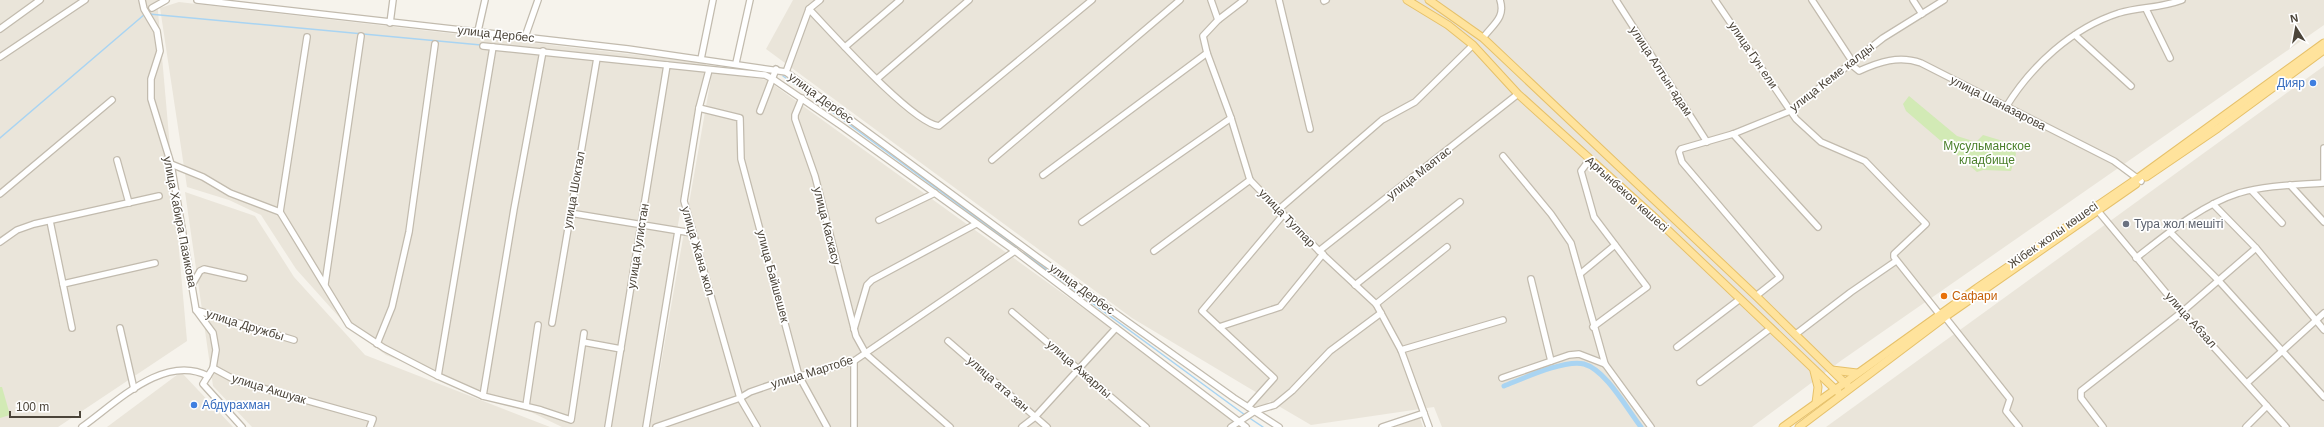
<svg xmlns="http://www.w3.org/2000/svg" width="2324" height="427" viewBox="0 0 2324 427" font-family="Arial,sans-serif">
<rect width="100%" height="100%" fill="#f6f3ec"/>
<g fill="#eae5da">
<polygon points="0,0 157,0 187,341 58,427 0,427"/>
<polygon points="793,0 2324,0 2324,25 1842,360 1752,427 1442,427 1434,407 1311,425 1270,401 1259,410 1248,407 1259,394 1132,318 766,49"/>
<polygon points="179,2 706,63 643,427 562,427 533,413 386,355 348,327 296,269 261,215 229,200 187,187 160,8"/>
<polygon points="2324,66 2324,427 1826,427"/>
<polygon points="712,72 767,80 1248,427 650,427"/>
<polygon points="185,192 255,216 294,277 365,355 550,427 252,427 213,386"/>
<polygon points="181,372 233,427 107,427"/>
<polygon points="1420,418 1423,427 1395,427"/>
</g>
<g fill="#d2eab5">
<polygon points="1909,96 1957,136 1976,142 1983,135 2013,144 2016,154 2011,171 1983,170 1977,172 1906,111 1903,104"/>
<polygon points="0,387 2,387 10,415 0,418"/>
</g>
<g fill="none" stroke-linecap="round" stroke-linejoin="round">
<g stroke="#a9d4f2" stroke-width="1.5">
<polyline points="149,14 481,45"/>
<polyline points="712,67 768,72"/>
<polyline points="783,76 1018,248"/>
<polyline points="0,138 145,14"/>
<polyline points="1024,253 1245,415"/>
<polyline points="1248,417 1263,427"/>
</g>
<path stroke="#a9d4f2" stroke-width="5" d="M1504 386C1522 379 1565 359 1584 364 1606 370 1627 409 1641 427"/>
<g stroke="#c2bbae" stroke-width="8">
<g id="minor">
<polyline points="142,0 144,9 157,31 160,51 151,79 151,99 171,164 196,310 213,333 216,350 213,368 203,384 242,427"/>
<polyline points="197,0 628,49 786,72 1037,257 1234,398 1279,427"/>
<polyline points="1211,0 1218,20"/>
<polyline points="1244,0 1218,20 1203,36 1207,53 1231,118 1250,180 1319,251 1376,304 1401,350 1429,427"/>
<polyline points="1279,0 1310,129"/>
<polyline points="1616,0 1707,142"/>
<polyline points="1715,0 1796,119 1821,142 1865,161 1926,224 1894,254 1894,257 1940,315"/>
<path d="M1812 0 1852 61 1853 66 1859 71C1879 62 1899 55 1921 63L2114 161 2141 181"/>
<polyline points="1913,0 1922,14"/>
<polyline points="1324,1 1326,0"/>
<polyline points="152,8 166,0"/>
<path d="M809 9C832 33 912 123 939 126L1092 0"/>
<polyline points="2146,9 2170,58"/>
<polyline points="390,23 393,0"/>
<polyline points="0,29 40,0"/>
<polyline points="478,31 485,0"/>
<polyline points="2075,35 2131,86"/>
<polyline points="525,37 538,0"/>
<path d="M1483 38C1492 25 1506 18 1500 0"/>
<polyline points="483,46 765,75 773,79 843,127 1015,251 1246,427"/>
<polyline points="845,47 900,0"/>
<polyline points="0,57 85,0"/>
<polyline points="701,59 713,0"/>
<polyline points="736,63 750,0"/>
<polyline points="709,70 699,108 684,201 740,398 757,427"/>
<polyline points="786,72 809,9 820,0"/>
<polyline points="877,79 969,0"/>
<polyline points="802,98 795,115 795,119 815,176 856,336 866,354 950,427"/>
<path d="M2006 107C2031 66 2072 28 2119 13 2140 7 2161 8 2182 0"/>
<polyline points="699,108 740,118 741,159 799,376 827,427"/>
<polyline points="760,111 776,69"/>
<polyline points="1733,134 1818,227"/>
<polyline points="2324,148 2324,181"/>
<polyline points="1503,156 1551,214 1571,243 1605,364"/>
<polyline points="1590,159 1581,171 1594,217 1647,287 1593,327"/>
<polyline points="117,160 129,203"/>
<polyline points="992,160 1180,0"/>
<polyline points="171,164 203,177 230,193 280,212 349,325 384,348 438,376 483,396 541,410 571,420 584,333"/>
<polyline points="1043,175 1207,53"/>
<polyline points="2290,185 2324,222"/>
<polyline points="2252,191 2282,223"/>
<polyline points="0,194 112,100"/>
<polyline points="2213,204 2256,248 2324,330"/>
<polyline points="1278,210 1382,120 1415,102 1473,45"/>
<polyline points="2098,211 2182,312 2286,427"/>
<polyline points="280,212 307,37"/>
<polyline points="570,213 692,233"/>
<polyline points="879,220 935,193"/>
<polyline points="50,221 72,328"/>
<polyline points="1082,222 1231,118"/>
<polyline points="2170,232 2219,281 2324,397"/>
<polyline points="0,242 17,230 34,224 159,196"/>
<polyline points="1154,251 1250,180"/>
<polyline points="1319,251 1518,94"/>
<path d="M2136 258C2167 234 2201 205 2239 193 2267 185 2296 185 2324 183"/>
<polyline points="1580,274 1615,245"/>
<polyline points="1531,279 1551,361"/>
<polyline points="63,284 155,263"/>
<polyline points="325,284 361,36"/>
<polyline points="192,285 200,271 204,269 244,278"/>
<polyline points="1355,285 1460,202"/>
<polyline points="1756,296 1780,277 1682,162 1679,152 1681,149 1733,134 1790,111 1883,38 1944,0"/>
<polyline points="1376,304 1447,247"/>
<polyline points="196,310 294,340"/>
<polyline points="1012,312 1146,427"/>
<polyline points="1945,317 2010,399 2006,411 2019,427"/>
<polyline points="552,323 597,58"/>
<polyline points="1219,327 1280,307 1323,254"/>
<polyline points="120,328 134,389"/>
<polyline points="854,329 867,285 872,280 976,224"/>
<polyline points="1796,334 1851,292 1896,261"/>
<polyline points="948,341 1047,427"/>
<polyline points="583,342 621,349"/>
<polyline points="377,344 392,307 409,232 435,44"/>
<polyline points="1677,347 1740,299"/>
<polyline points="1401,350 1503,320"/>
<polyline points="854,361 854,427"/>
<polyline points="213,368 237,381 373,419 370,427"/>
<polyline points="438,376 493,47"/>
<polyline points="1502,378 1569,355 1579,354 1605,364 1651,427"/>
<polyline points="1700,382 1771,328"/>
<polyline points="2247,383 2324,313"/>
<polyline points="483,396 514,209 543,51"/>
<polyline points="526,406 538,325"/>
<polyline points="1248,407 1274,378 1202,311 1283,215"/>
<path d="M82 427C116 403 164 353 208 376"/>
<polyline points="608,427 667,65"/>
<polyline points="646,427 678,231"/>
<polyline points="656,427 740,398 750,392 776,383 854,361 1015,251"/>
<polyline points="1022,427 1035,417 1116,328"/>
<polyline points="1231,427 1255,411 1275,405 1292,391 1330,351 1381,313"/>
<polyline points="1382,427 1424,413"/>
<polyline points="2103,427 2081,398 2081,391 2182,312 2256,248"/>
<polyline points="2246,427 2267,406"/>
</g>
</g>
<g stroke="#e6c16a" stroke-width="9">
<g id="major">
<polyline points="1407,0 1448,25 1473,45 1518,94 1652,215 1838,392"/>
<polyline points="1429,0 1483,38 1756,296 1848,386"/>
<polyline points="2146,177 2218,128 2324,50"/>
<polyline points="1832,370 1857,373"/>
<polyline points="1814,371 1818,387 1816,403"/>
<polyline points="1783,427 1977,288 2138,178 2324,43"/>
<polyline points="1799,427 1945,317 2136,184"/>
</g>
</g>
<use href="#minor" stroke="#fff" stroke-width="5.5"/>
<use href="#major" stroke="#ffe39c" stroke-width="7"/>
</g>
<g fill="#3f7fe0" stroke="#fff" stroke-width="1.5">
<circle cx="2313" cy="83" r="4"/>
<circle cx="194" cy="405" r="4"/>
</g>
<circle fill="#6b7280" stroke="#fff" stroke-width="1.5" cx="2126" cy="224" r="4"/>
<circle fill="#e8710a" stroke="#fff" stroke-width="1.5" cx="1944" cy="296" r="4"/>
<g text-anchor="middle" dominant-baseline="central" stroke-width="3.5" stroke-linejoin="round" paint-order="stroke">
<g font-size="12" fill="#4b4439" stroke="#fff">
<text transform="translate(496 34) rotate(6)">улица Дербес</text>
<text transform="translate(1753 55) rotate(56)">улица Гун ели</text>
<text transform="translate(1661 71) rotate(57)">улица Алтын адам</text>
<text transform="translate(1832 77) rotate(-38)">улица Кеме калды</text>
<text transform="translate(821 98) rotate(36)">улица Дербес</text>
<text transform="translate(1998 103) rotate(27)">улица Шаназарова</text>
<text transform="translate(1419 173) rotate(-38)">улица Маятас</text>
<text transform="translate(574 190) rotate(-80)">улица Шоктал</text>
<text transform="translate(1627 194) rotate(42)">Арғынбеков көшесі</text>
<text transform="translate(1287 218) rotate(46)">улица Тулпар</text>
<text transform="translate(180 222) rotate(79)">улица Хабира Пазикова</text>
<text transform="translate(827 226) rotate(76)">улица Каскасу</text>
<text transform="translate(2053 235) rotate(-35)">Жібек жолы көшесі</text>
<text transform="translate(638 246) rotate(-81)">улица Гулистан</text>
<text transform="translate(698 251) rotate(74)">улица Жана жол</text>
<text transform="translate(773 276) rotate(75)">улица Байшешек</text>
<text transform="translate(1082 289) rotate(36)">улица Дербес</text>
<text transform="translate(2191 320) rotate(48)">улица Абзал</text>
<text transform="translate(245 325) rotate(17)">улица Дружбы</text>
<text transform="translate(1079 369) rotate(41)">улица Ажарлы</text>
<text transform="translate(812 372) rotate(-17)">улица Мартобе</text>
<text transform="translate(998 384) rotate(41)">улица ата зан</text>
<text transform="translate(269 389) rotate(17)">улица Акшуак</text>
</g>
<g font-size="12" fill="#366cbe" stroke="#fff" text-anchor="end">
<text x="2305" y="83">Дияр</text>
<text x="202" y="405" text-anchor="start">Абдурахман</text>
</g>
<g font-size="12" fill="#4a7f2a" stroke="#fff">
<text x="1987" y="146">Мусульманское<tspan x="1987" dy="14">кладбище</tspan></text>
</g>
<g font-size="12" fill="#5b616d" stroke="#fff" text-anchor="start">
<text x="2134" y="224">Тура жол мешіті</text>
</g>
<g font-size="12" fill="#c56008" stroke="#fff" text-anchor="start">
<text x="1952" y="296">Сафари</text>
</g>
</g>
<g transform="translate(2296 28) rotate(349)" stroke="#ffffff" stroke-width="3" paint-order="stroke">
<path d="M0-3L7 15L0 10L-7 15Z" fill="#4b4439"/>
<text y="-6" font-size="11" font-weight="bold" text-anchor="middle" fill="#4b4439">N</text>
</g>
<path d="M10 411v6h70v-6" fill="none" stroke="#4b4439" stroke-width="2"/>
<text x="16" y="411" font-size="12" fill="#4b4439" stroke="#ffffff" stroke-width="3" paint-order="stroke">100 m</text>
</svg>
